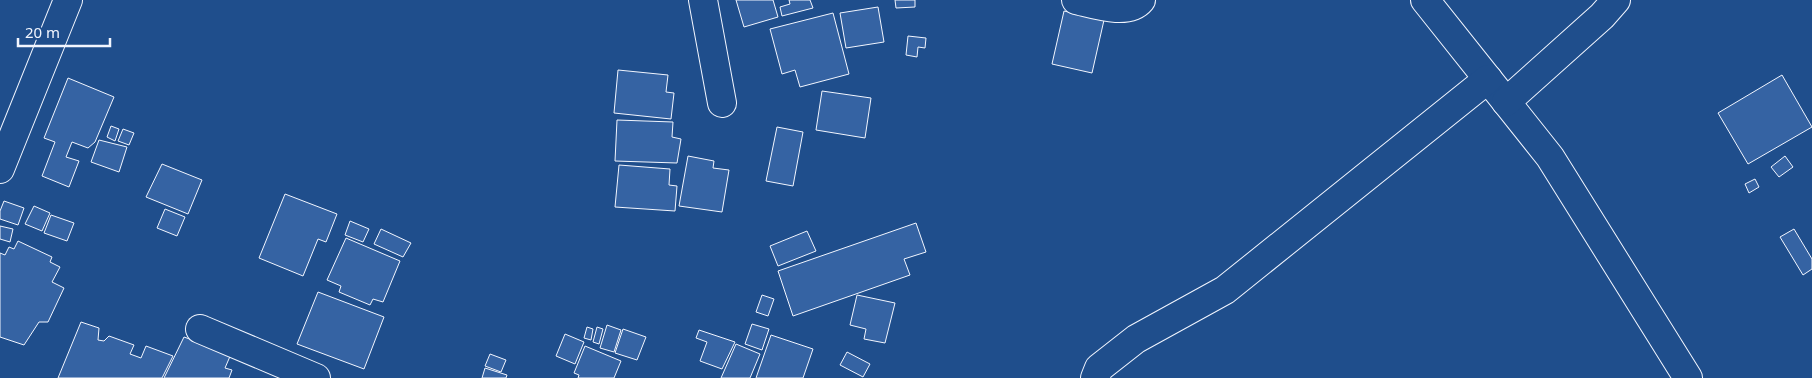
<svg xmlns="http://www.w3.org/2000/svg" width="1812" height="378" viewBox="0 0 1812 378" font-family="'Noto Sans',sans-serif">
<rect width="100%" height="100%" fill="#1f4e8c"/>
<g fill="#3563a3" stroke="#f2f6ff">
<polygon points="736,0 773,0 778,17 744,27"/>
<polygon points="789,0 810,0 813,8 782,16 780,7 790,4"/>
<polygon points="895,0 915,0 915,7 896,8"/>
<polygon points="878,7 884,42 846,48 840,13"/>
<polygon points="1064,11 1104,20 1092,73 1052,64"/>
<polygon points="833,13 849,74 800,87 795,70 782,74 770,29"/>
<polygon points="908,36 926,38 925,48 918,47 917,57 906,55"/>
<polygon points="618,70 668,75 666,92 674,93 671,119 614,113"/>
<polygon points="1782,75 1812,127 1748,164 1718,113"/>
<polygon points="68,78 114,97 95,142 88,148 72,142 66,157 79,161 69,187 42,176 55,142 44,138"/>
<polygon points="822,91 871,98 865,138 816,130"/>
<polygon points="617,120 673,122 672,137 681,139 677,163 615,161"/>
<polygon points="111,126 119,129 115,141 107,137"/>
<polygon points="777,127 803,132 793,186 766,181"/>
<polygon points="123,129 134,133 129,145 118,141"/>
<polygon points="99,140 127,147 119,172 91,162"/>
<polygon points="688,156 714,161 713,168 729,170 722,212 679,206"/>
<polygon points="1785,156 1793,167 1779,177 1771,167"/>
<polygon points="162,164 202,180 188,214 146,197"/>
<polygon points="619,165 670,169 669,185 677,186 675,211 615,207"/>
<polygon points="1755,179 1759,187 1749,193 1745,184"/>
<polygon points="285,194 337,214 326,242 318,239 303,276 259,258"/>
<polygon points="4,201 24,208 18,225 0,219 0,211"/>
<polygon points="34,206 50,213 42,231 25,224"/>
<polygon points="165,209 185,217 177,236 157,228"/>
<polygon points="51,215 74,223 67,241 44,233"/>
<polygon points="350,221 369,229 363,242 345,235"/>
<polygon points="916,223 926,252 904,259 910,275 793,316 778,271"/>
<polygon points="0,226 13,229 10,242 0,239"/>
<polygon points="381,229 411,243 403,257 374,244"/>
<polygon points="1794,229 1812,259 1812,269 1803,275 1780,237"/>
<polygon points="807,231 816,251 778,266 770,246"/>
<polygon points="346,238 400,261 383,302 373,299 370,305 339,292 341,286 327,280"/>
<polygon points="18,241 52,257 50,262 60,267 52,282 64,288 48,322 39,322 24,345 0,337 0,253 5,255 9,247 14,249"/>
<polygon points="318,292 384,317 364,369 297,344"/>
<polygon points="762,295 774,299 768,316 756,312"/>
<polygon points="857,295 895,303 885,343 864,339 866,329 850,325"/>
<polygon points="81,322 99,328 98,340 104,341 109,336 134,345 130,354 141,358 146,346 173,356 162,378 58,378"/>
<polygon points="752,324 769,329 762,350 745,344"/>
<polygon points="607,325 621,330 614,352 600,348"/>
<polygon points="587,327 593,329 591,340 584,338"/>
<polygon points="597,327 603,329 599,344 593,342"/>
<polygon points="623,329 646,337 637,360 615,353"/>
<polygon points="699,330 735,342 722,369 700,361 707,342 696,338"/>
<polygon points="565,334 584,342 575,364 556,356"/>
<polygon points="771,335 813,349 803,378 756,378"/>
<polygon points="184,337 231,354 225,368 232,370 229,378 164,378"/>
<polygon points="736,344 760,354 750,378 721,378"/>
<polygon points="585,346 621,361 614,378 578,378 579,375 574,373"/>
<polygon points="847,352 870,364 863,377 840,365"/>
<polygon points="490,354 506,360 501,372 485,366"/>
<polygon points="485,368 507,375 506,378 482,378"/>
</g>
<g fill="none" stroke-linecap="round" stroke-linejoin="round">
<g stroke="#f2f6ff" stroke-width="30">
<g id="minor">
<polyline points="703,0 722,103"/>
<path d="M1076 0C1094 4 1128 16 1141 0"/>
<polyline points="1425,0 1550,157 1688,378"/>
<polyline points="1506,102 1602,16 1616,0"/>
<polyline points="0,169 68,0"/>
<polyline points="200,329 316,378"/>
<polyline points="1095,378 1099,368 1136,339 1225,290 1488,79"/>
</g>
</g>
<use href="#minor" stroke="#1f4e8c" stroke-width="28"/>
</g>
<path d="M18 38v8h92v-8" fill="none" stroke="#f2f6ff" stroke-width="2.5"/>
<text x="25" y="38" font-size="15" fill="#f2f6ff" stroke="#1f4e8c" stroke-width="4" paint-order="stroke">20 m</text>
</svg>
